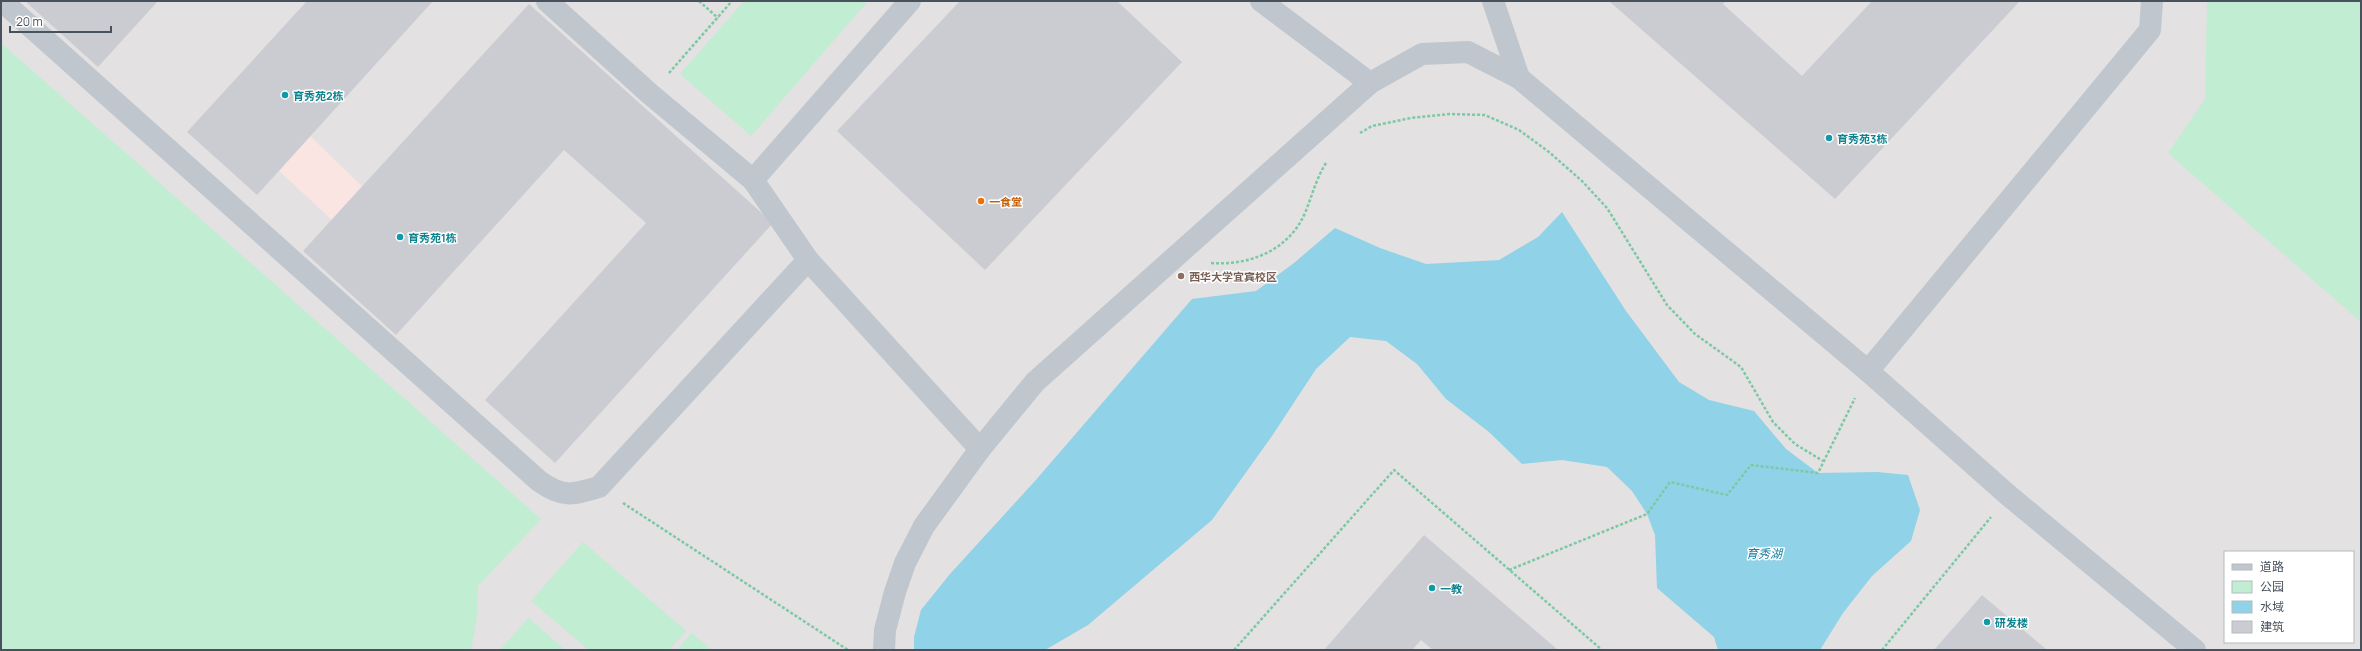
<svg xmlns="http://www.w3.org/2000/svg" width="2362" height="651" viewBox="0 0 2362 651" font-family="Manrope,'Noto Sans SC',sans-serif">
<rect width="100%" height="100%" fill="#f2f0f0"/>
<path fill="#e3e1e1" fill-rule="evenodd" d="M1 1H2361V650H1ZM2225 552H2353V642H2225Z"/>
<polygon fill="#fae5e2" points="310,136 362,186 332,220 279,171"/>
<g fill="#c1edd3">
<polygon points="744,1 868,1 751,136 680,74"/>
<polygon points="2207,1 2361,1 2361,322 2168,153 2205,99"/>
<polygon points="1,43 541,519 478,586 477,619 471,650 1,650"/>
<polygon points="583,542 686,631 669,650 589,650 531,601"/>
<polygon points="529,617 529,618 565,650 500,650"/>
<polygon points="692,633 711,650 677,650"/>
</g>
<polygon fill="#90d2e7" points="1562,212 1626,311 1679,382 1709,400 1754,411 1786,449 1818,473 1877,472 1908,475 1920,510 1911,541 1872,576 1843,613 1820,650 1718,650 1714,637 1657,588 1655,535 1647,514 1632,491 1607,467 1562,460 1522,464 1489,432 1446,399 1417,364 1386,341 1350,337 1316,369 1272,436 1212,520 1088,625 1045,650 914,650 914,637 921,610 950,574 1035,481 1192,299 1256,291 1294,263 1335,228 1380,248 1426,264 1499,260 1538,237"/>
<g fill="#caccd2">
<polygon points="25,1 158,1 98,67"/>
<polygon points="307,1 433,1 257,195 187,132"/>
<polygon points="960,1 1117,1 1182,62 985,270 837,131"/>
<polygon points="1609,1 1725,1 1723,4 1802,76 1872,1 2020,1 1835,199"/>
<polygon points="529,4 773,223 555,463 485,400 646,223 564,150 396,335 303,251"/>
<polygon points="1424,535 1558,650 1433,650 1421,640 1412,650 1324,650"/>
<polygon points="1982,595 2047,650 1934,650"/>
</g>
<g fill="none" stroke-linecap="round" stroke-linejoin="round">
<g stroke="#7bc9a5" stroke-width="2.5" stroke-dasharray="3 2" stroke-linecap="butt">
<polyline points="699,1 718,18"/>
<polyline points="669,73 732,1"/>
<polyline points="1360,133 1372,126 1411,118 1449,114 1485,115 1519,130 1549,152 1582,181 1607,208 1667,305 1695,334 1741,367 1773,422 1795,444 1823,461"/>
<path d="M1211 263C1250 266 1289 250 1305 213 1312 196 1316 179 1326 163"/>
<polyline points="623,503 848,650"/>
<polyline points="1509,570 1647,514 1670,482 1727,495 1751,465 1818,473 1855,398"/>
<polyline points="1234,650 1394,470 1602,650"/>
<polyline points="1882,650 1991,517"/>
</g>
<g stroke="#bfc6cd" stroke-width="22">
<path d="M2 1 539 481C563 498 572 495 599 487L808 260"/>
<polyline points="547,1 650,94 753,180 910,1"/>
<polyline points="1261,1 1370,83"/>
<polyline points="1493,1 1519,78"/>
<polyline points="753,180 808,260 980,449"/>
<polyline points="1868,371 2150,30 2152,1"/>
<polyline points="884,650 885,630 895,592 905,563 924,526 980,449 1035,382 1370,83 1422,54 1468,52 1519,78 1868,371 2008,495 2195,650"/>
</g>
</g>
<g fill="#0f9aa8" stroke="#fff" stroke-width="1.5">
<circle cx="285" cy="95" r="4"/>
<circle cx="1829" cy="138" r="4"/>
<circle cx="400" cy="237" r="4"/>
<circle cx="1432" cy="588" r="4"/>
<circle cx="1987" cy="622" r="4"/>
</g>
<circle fill="#e8710a" stroke="#fff" stroke-width="1.5" cx="981" cy="201" r="4"/>
<circle fill="#8d6e63" stroke="#fff" stroke-width="1.5" cx="1181" cy="276" r="4"/>
<g text-anchor="middle" dominant-baseline="central" stroke-width="3" stroke-linejoin="round" paint-order="stroke">
<g font-size="11" font-weight="bold" fill="#0d838f" stroke="#fff" text-anchor="start">
<text x="293" y="95">育秀苑2栋</text>
<text x="1837" y="138">育秀苑3栋</text>
<text x="408" y="237">育秀苑1栋</text>
<text x="1440" y="588">一教</text>
<text x="1995" y="622">研发楼</text>
</g>
<g font-size="11" font-weight="bold" fill="#c56008" stroke="#fff" text-anchor="start">
<text x="989" y="201">一食堂</text>
</g>
<g font-size="11" font-weight="bold" fill="#785e54" stroke="#fff" text-anchor="start">
<text x="1189" y="276">西华大学宜宾校区</text>
</g>
<g font-size="12" font-style="italic" fill="#1580a3" stroke="#fff">
<text x="1764" y="553">育秀湖</text>
</g>
</g>
<rect width="2362" height="651" fill="none" stroke="#49525c" stroke-width="4"/>
<rect x="2224" y="551" width="130" height="92" fill="#ffffff" stroke="#b6babe"/>
<rect x="2232" y="564" width="20" height="6" fill="#bfc6cd" stroke="#b6babe"/>
<text x="2260" y="571" font-size="12" fill="#49525c">道路</text>
<rect x="2232" y="581" width="20" height="12" fill="#c1edd3" stroke="#b6babe"/>
<text x="2260" y="591" font-size="12" fill="#49525c">公园</text>
<rect x="2232" y="601" width="20" height="12" fill="#90d2e7" stroke="#b6babe"/>
<text x="2260" y="611" font-size="12" fill="#49525c">水域</text>
<rect x="2232" y="621" width="20" height="12" fill="#caccd2" stroke="#b6babe"/>
<text x="2260" y="631" font-size="12" fill="#49525c">建筑</text>
<path d="M10 26v6h101v-6" fill="none" stroke="#49525c" stroke-width="2"/>
<text x="16" y="26" font-size="12" fill="#49525c" stroke="#ffffff" stroke-width="3" paint-order="stroke">20 m</text>
</svg>
